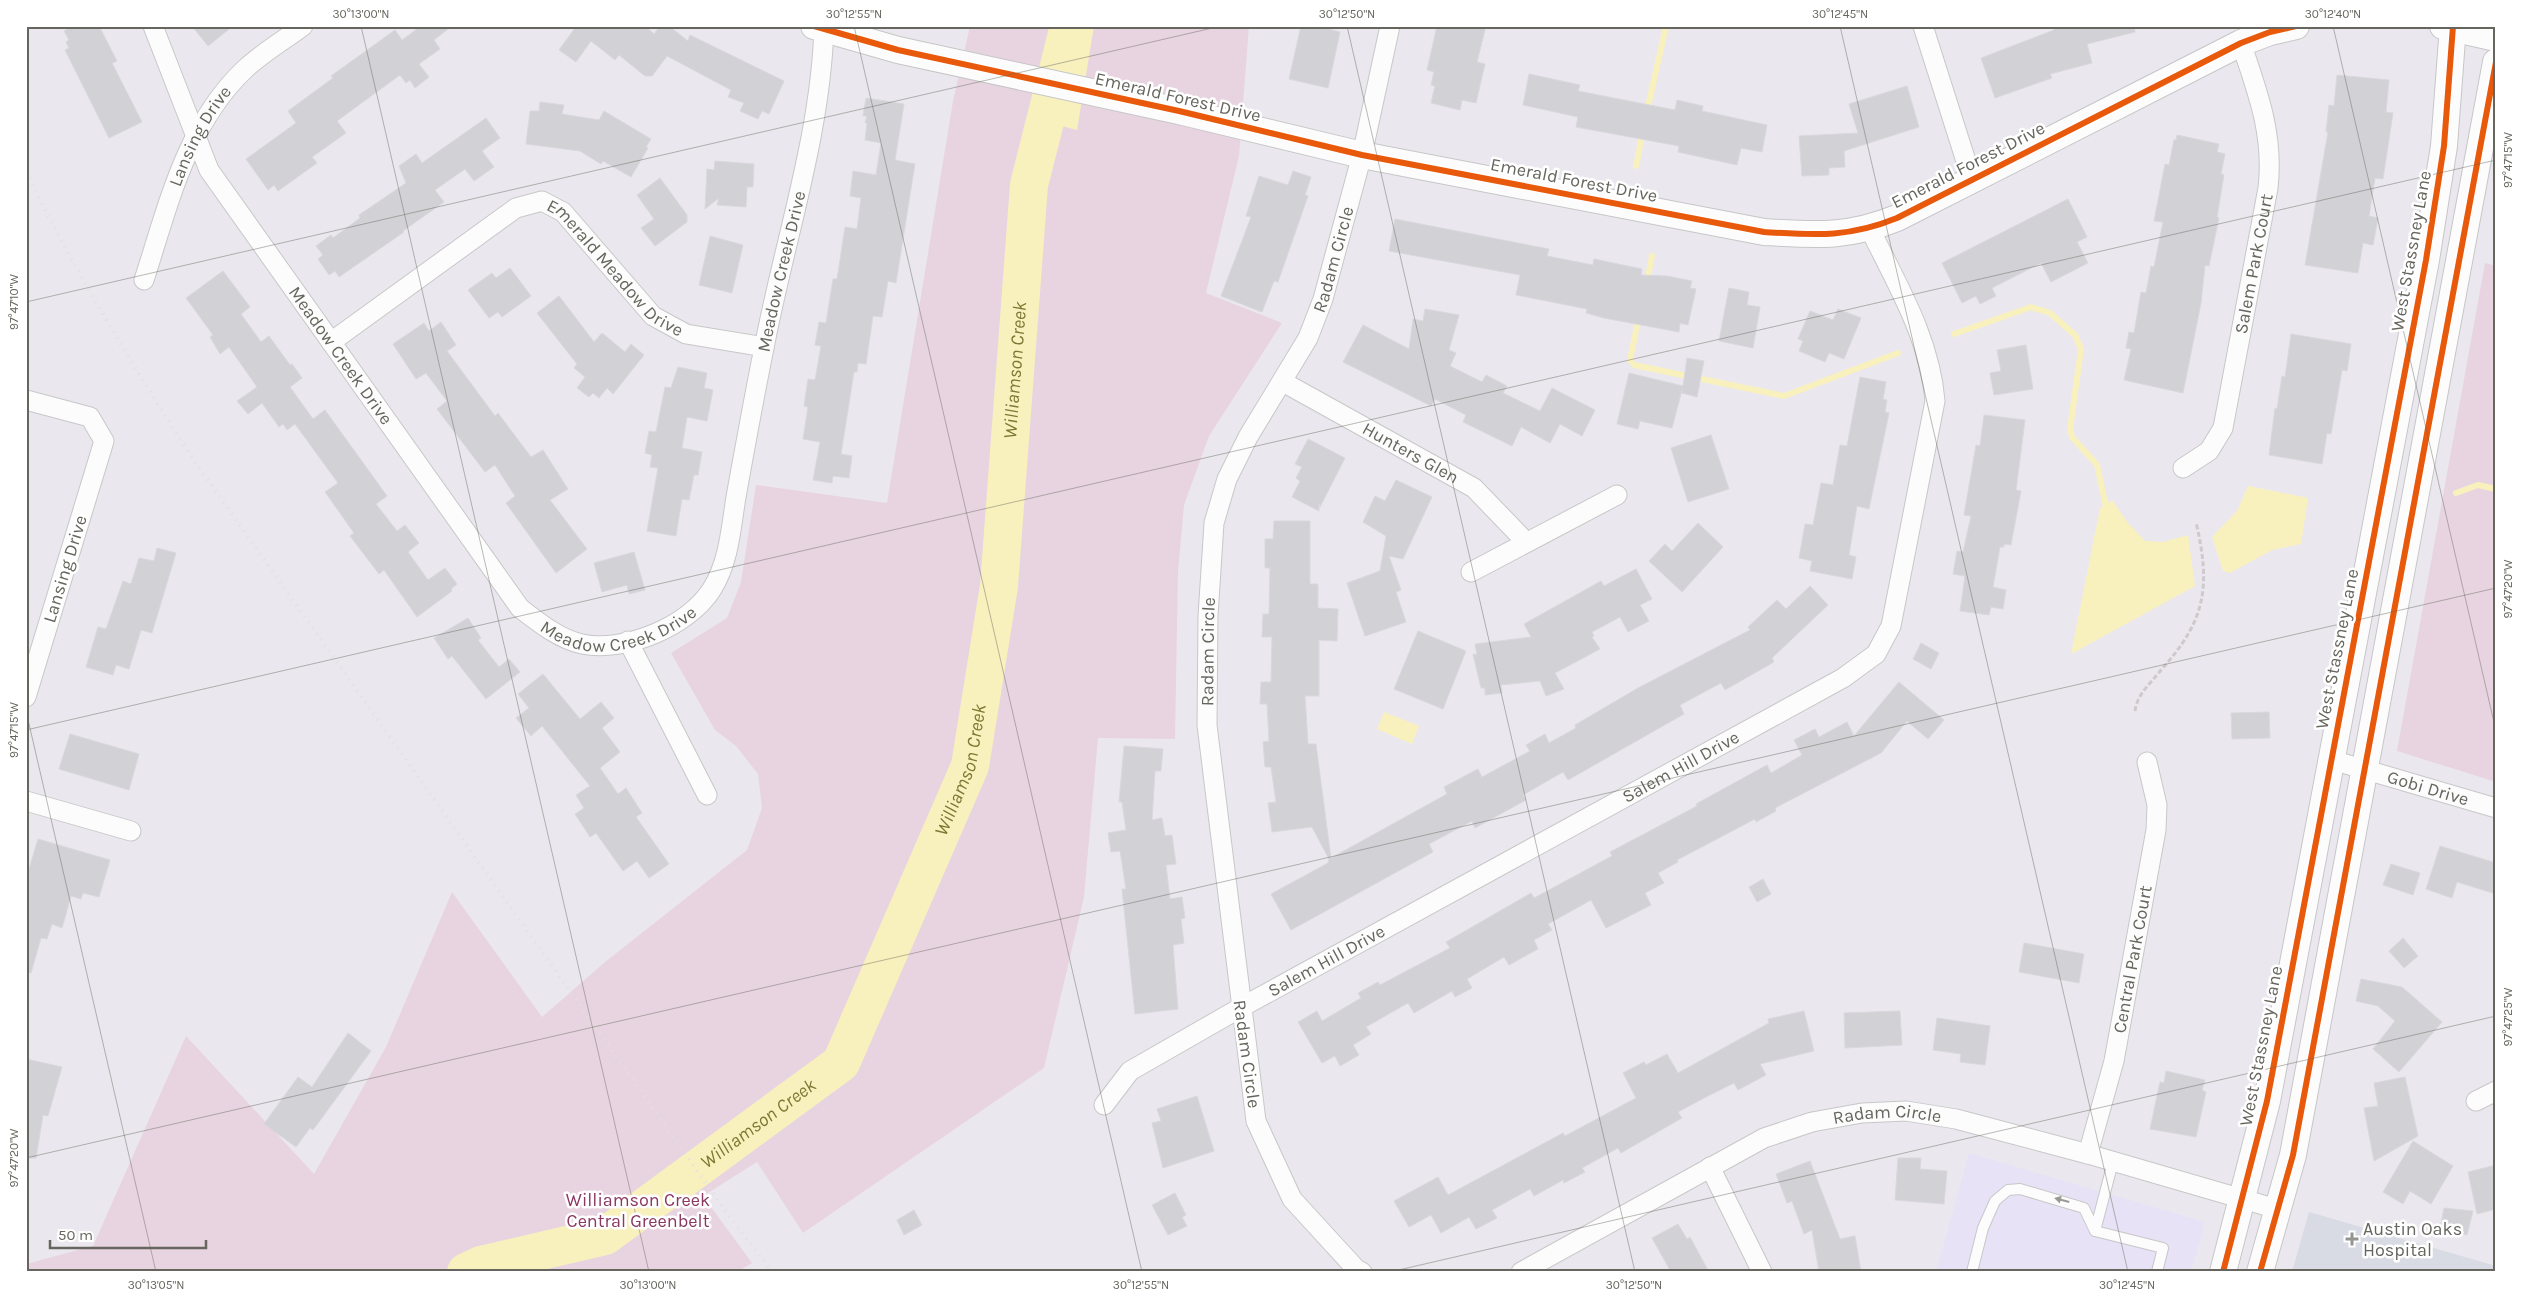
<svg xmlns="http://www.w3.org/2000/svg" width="2522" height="1298" viewBox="0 0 2522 1298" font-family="Karla,sans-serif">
<rect width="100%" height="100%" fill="#eae8ee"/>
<polygon fill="#e7e2f6" points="1969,1153 2205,1222 2191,1272 1936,1272"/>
<polygon fill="#d8dbe3" points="2309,1212 2496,1266 2496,1272 2292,1272"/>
<g fill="#e8d4e1">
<polygon points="970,26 1249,26 1239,156 1206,293 1282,323 1209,436 1184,505 1178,572 1175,739 1098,738 1084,897 1044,1068 803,1233 757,1162 703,1196 752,1263 737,1272 26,1272 26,1264 93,1246 186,1036 314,1174 386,1047 452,892 542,1017 605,962 747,850 762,808 758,774 736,746 715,730 671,653 727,618 741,582 756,485 887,503 953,101"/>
<polygon points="2485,263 2496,266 2496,782 2397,751"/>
</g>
<g fill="#f8f1bd">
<polygon points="1053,26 1094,26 1077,130 1039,120"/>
<polygon points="2248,486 2308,498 2301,544 2272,550 2230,573 2223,571 2212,537 2237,511"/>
<polygon points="2112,500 2128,523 2145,541 2163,542 2188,535 2195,586 2071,654 2100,508"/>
<polygon points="1384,712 1419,726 1412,744 1377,729"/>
</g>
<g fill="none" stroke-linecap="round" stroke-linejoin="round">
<g stroke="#f8f1bd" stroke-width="6">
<polyline points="1647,111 1666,26"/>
<polyline points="1636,166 1643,131"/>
<polyline points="1647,282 1652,256"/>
<polyline points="1639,316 1630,360 1634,365 1784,396 1898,353"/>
<polyline points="1954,334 2031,307 2050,313 2075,335 2081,349 2070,429 2072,437 2097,465 2107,512"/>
<polyline points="2456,493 2478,485 2496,489"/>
</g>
<path stroke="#f8f1bd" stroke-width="38" id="s1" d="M466 1272 481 1265 605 1236 841 1063 970 766 999 586 1029 185 1069 26"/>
</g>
<g fill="#d2d1d5" stroke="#d9d8de">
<polygon points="73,26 99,26 117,61 112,63 142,122 109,138 65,50 69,48 66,42 69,40 64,31"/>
<polygon points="192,26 233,26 208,46"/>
<polygon points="421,26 452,26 434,40 440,49 419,64 429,77 415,88 410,80 406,83 400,75 337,121 346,133 312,157 317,163 278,191 274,185 268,190 246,159 296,123 288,111 333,78 331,76 395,30 402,40"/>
<polygon points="573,26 645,26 654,34 660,26 669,26 688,41 690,35 784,81 769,114 762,111 758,119 740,111 744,103 728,97 731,90 667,56 652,76 645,76 619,55 615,60 591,41 576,62 559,50 575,28"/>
<polygon points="1301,26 1317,26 1340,32 1328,88 1289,79"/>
<polygon points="1437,26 1486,26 1477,62 1485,64 1476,103 1462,100 1460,110 1431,103 1435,86 1431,85 1434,72 1427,70"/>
<polygon points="2053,26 2134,26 2135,32 2087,44 2092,63 2050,74 2052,78 1995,98 1981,58 2054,30"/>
<polygon points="1529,74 1580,85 1578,91 1675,110 1677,100 1703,106 1702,111 1767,125 1762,152 1741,148 1737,165 1678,152 1679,146 1576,127 1578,117 1523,105"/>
<polygon points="2337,75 2389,80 2386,112 2393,113 2383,179 2375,178 2369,216 2378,218 2373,245 2363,243 2358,273 2305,265 2328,132 2326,132 2329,105 2334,106"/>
<polygon points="1907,86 1919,127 1844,151 1845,167 1829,168 1829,175 1802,176 1799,136 1858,133 1849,104"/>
<polygon points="866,98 904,104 895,160 915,164 896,283 888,281 882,317 873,316 866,364 858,363 857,372 854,372 841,454 852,456 849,478 833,476 832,483 813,480 820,442 803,439 808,407 804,406 808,379 815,380 821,346 815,345 819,322 826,323 833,279 837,279 845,227 857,229 861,198 850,196 853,171 876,175 881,143 865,140 867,123 865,123 867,116 863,116"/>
<polygon points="540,102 564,105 562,114 599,120 604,111 651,139 646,147 648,148 631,177 603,161 601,164 580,151 526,144 530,111 539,111"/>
<polygon points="486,118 500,138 482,151 494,167 474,181 465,169 435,190 444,202 403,231 404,232 339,277 335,271 329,275 318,259 323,255 316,246 331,235 333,238 360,218 359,215 406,183 399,166 416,154 422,163"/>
<polygon points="2177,135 2219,144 2217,152 2225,154 2221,174 2224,175 2217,217 2219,218 2209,266 2205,265 2201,303 2183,393 2124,380 2131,349 2126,348 2129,332 2134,333 2141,292 2146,293 2151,266 2154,267 2163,222 2154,221 2165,164 2169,165 2174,140 2176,140"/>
<polygon points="715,161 754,164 753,187 747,187 746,207 717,205 719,198 705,209 707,169 714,170"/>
<polygon points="1293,171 1311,177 1305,195 1308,196 1278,282 1274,281 1262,312 1221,296 1251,217 1246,216 1259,176 1288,185"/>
<polygon points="660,178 687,215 687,222 655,246 641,228 654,219 637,195"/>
<polygon points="2068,199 2087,237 2077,242 2088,263 2051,282 2041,263 1992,288 1996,296 1980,304 1976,296 1962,303 1942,263"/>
<polygon points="1395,219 1549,249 1547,256 1593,265 1594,259 1642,269 1641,275 1667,276 1692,281 1690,288 1696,289 1688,325 1680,323 1679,332 1604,318 1586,313 1587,309 1516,295 1520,275 1389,251"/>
<polygon points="710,236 743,245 732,293 699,285"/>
<polygon points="510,268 531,296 502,317 498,312 489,318 468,290 492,273 496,278"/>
<polygon points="223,271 250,307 241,314 261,342 269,336 290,365 292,364 302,378 290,387 313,419 325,410 387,496 376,504 397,531 405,525 419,543 408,552 428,580 445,568 457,584 451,589 452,591 417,617 384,570 379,574 350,536 354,533 325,492 338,483 295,424 287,430 283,424 279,427 262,403 248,414 237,401 257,387 229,347 220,354 210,337 213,335 186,298"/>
<polygon points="1729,288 1749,292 1747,305 1760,307 1753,348 1719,341"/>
<polygon points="559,296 594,342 602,333 625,352 631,344 644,355 613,394 607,388 599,398 593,393 589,397 577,388 585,377 574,368 577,364 537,313"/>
<polygon points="1425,309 1459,315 1449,350 1456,353 1450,366 1482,382 1486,375 1507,386 1503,393 1540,411 1552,388 1595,410 1582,436 1560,424 1550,443 1521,427 1512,446 1463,422 1466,415 1435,399 1431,406 1343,362 1363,325 1409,349 1413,319 1423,321"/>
<polygon points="1838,309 1861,318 1844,359 1829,353 1825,362 1799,351 1803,341 1798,339 1810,311 1833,320"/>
<polygon points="441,322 456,345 447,351 495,416 498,413 531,457 543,450 568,489 550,500 587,549 556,573 506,503 515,496 495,465 485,472 437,409 447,401 426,373 416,379 393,344 424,323 429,331"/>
<polygon points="2291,334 2351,344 2347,371 2342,370 2331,434 2327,433 2322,464 2269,455 2275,408 2277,409 2282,376 2285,377"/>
<polygon points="2026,345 2033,389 1994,395 1990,373 2001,371 1997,350"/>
<polygon points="1687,358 1704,361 1697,397 1682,393 1682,390 1672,428 1640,421 1638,429 1617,424 1629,373 1683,386"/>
<polygon points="678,367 707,373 704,388 713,390 707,421 687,417 682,448 702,452 698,475 694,475 689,500 682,499 676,536 647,531 658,468 650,467 652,455 645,453 649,431 656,432 665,387 671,388"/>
<polygon points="1860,377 1886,382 1883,399 1887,400 1885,412 1889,413 1869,509 1857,506 1849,555 1856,557 1852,579 1810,571 1812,561 1799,558 1805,524 1813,525 1821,483 1833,485 1840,445 1847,446"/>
<polygon points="1984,415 2025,420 2016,490 2021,491 2011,545 2004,544 2004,547 2000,547 1993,587 2006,590 2003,609 1991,607 1989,615 1960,611 1965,576 1953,574 1957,551 1963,552 1971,516 1964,515 1976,445 1980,446"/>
<polygon points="1711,435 1729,489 1688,502 1671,448"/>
<polygon points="1308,439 1345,458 1320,507 1319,504 1319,511 1292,497 1300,481 1296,478 1302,467 1295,464"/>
<polygon points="1396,480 1432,497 1403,559 1389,556 1401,590 1396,592 1406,622 1365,636 1347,583 1380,571 1386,536 1363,522 1375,496 1385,501"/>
<polygon points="1274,521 1310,521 1310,584 1318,584 1318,608 1338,609 1337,641 1319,640 1319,696 1305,696 1308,744 1316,744 1331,858 1447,794 1444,787 1478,769 1482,777 1530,751 1526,745 1545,734 1549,743 1576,728 1575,725 1638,688 1750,630 1748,627 1777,600 1786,609 1810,586 1828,605 1772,658 1774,662 1725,690 1721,683 1680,705 1684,714 1568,780 1563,772 1523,795 1526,800 1475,828 1472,821 1429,844 1433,852 1291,930 1271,894 1328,863 1329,859 1312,827 1272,832 1268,803 1276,802 1271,767 1265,767 1263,742 1269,741 1267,704 1260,704 1261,682 1271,682 1272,637 1262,637 1263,614 1269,614 1270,568 1265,568 1265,539 1273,539"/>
<polygon points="1698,523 1723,547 1682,592 1649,561 1665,544 1672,551"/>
<polygon points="157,548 176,553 152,633 141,630 129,669 116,665 113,675 86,667 98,627 106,629 123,581 131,584 139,558 154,561"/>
<polygon points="634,552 645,590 629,594 627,585 602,592 594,563"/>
<polygon points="1636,569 1652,599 1640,605 1649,621 1628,632 1620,617 1592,632 1594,636 1592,637 1600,649 1555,673 1564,689 1546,696 1540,681 1501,685 1502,693 1485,695 1485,688 1481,688 1473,654 1477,655 1475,644 1531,637 1524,624 1601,581 1604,586"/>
<polygon points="468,618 481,638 478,640 499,667 509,659 520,672 486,699 452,656 448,659 434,638"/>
<polygon points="1418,631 1466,651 1443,709 1394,689"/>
<polygon points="1921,643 1939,653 1931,669 1913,659"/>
<polygon points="543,674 580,719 601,702 614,718 602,728 620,752 600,768 618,794 626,788 642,813 636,817 669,864 649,878 637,861 623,871 596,833 590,837 575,814 584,808 576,795 590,786 542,726 531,736 516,718 529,708 518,694"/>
<polygon points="1899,682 1944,720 1928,739 1907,721 1881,753 1775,808 1776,811 1756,822 1755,819 1677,860 1678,862 1658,873 1664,883 1645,893 1651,905 1606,928 1591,900 1548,924 1552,930 1534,940 1538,949 1509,965 1504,957 1467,979 1472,988 1455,997 1452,991 1414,1013 1408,1003 1366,1027 1371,1034 1353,1045 1359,1055 1340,1066 1335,1056 1322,1063 1298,1022 1317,1011 1322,1021 1361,998 1358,993 1378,982 1380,985 1450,948 1446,942 1531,893 1534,898 1612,856 1610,852 1697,806 1696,804 1767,765 1771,773 1802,755 1794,740 1815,729 1819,737 1847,722 1854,736"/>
<polygon points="2269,712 2270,738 2232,739 2231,713"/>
<polygon points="70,734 139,754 129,790 59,769"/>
<polygon points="1124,746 1163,749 1161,771 1155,771 1152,820 1162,818 1165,836 1172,835 1176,864 1166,865 1170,899 1182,897 1185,918 1181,919 1184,943 1173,945 1178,1009 1135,1014 1122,889 1126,889 1120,851 1111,852 1108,833 1126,830 1122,802 1119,802"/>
<polygon points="38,839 110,860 99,897 83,893 81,899 71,896 62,928 52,924 47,939 41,938 31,973 26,972 26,879"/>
<polygon points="2440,846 2496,863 2496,894 2457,882 2452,898 2426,889"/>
<polygon points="2391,864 2420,873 2413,895 2383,885"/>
<polygon points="1763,879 1771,894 1757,902 1749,887"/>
<polygon points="2403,938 2418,956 2404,968 2389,951"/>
<polygon points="2024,943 2084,954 2079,983 2019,972"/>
<polygon points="2361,979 2402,987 2442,1022 2399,1072 2373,1049 2395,1021 2378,1006 2356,1001"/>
<polygon points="1804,1011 1814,1051 1760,1064 1766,1075 1738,1090 1734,1083 1706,1097 1678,1112 1682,1118 1621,1153 1618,1148 1582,1168 1585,1172 1564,1183 1563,1180 1534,1196 1530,1189 1492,1210 1497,1218 1476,1229 1469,1217 1441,1233 1431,1215 1409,1227 1394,1201 1438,1177 1448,1195 1563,1133 1565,1136 1636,1098 1623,1073 1644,1062 1646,1065 1667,1054 1678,1073 1769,1023 1768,1019"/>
<polygon points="1900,1011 1902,1045 1845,1048 1844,1013"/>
<polygon points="1937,1018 1990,1026 1985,1065 1960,1062 1961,1054 1933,1050"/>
<polygon points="348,1033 371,1051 313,1130 310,1128 296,1147 264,1124 298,1077 312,1087"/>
<polygon points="26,1059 62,1067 48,1116 43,1115 36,1158 26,1158"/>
<polygon points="2166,1071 2205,1080 2202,1090 2206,1092 2196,1137 2150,1129 2160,1082 2164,1083"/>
<polygon points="2405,1077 2418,1136 2374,1161 2364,1108 2378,1106 2374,1083"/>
<polygon points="1197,1096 1214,1151 1163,1168 1152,1123 1161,1121 1157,1109"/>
<polygon points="2413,1141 2453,1166 2431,1204 2410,1191 2403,1204 2383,1192"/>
<polygon points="1898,1158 1921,1158 1920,1169 1947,1171 1944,1204 1895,1200"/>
<polygon points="1810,1161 1840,1239 1855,1236 1861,1272 1819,1272 1812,1230 1804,1234 1792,1201 1787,1203 1776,1174"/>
<polygon points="2496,1165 2496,1209 2477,1214 2468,1172"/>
<polygon points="1175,1193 1186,1215 1182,1217 1187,1226 1168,1235 1152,1205"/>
<polygon points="2444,1208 2473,1211 2467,1235 2440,1229"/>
<polygon points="914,1210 922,1225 904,1235 897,1220"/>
<polygon points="1678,1224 1687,1239 1690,1237 1709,1272 1671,1272 1652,1238"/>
</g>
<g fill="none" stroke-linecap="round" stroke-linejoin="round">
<g stroke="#c8c7c8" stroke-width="12">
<g id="lane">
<polyline points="2113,1162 2095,1231 2163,1248 2157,1272"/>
<polyline points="1972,1272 1983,1228 1995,1201 2008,1190 2020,1189 2084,1208 2095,1231"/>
</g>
</g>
<g stroke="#c8c7c8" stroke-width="21">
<g id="street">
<path id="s2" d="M153 26 209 170 520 608C538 622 559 639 582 644 625 653 689 626 712 589 729 562 731 528 736 497 745 447 754 397 764 348 784 242 821 135 824 26"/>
<polyline points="1923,26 1972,180"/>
<path id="s3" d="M144 280C168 206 186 125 245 69 262 53 284 40 303 26"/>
<path id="s4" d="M331 342 516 208 542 201 563 212 653 316 686 334 764 347"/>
<path id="s5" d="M1283 382 1474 488 1526 542"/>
<polyline points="26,400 90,417 104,441 26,697"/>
<path id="s6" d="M2183 468 2209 451 2223 428 2268 188C2274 135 2258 93 2241 43"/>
<polyline points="1471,572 1617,495"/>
<polyline points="628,641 707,795"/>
<path id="s7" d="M2332 760 2496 808"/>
<polyline points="26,801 131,831"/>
<polyline points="2476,1101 2496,1091"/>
<path id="s8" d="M1104 1105 1130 1071 1240 1008 1843 678 1876 654 1891 626 1935 401C1930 338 1897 285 1870 229"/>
<path id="s9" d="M2088 1154 2114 1061 2156 830 2157 805 2147 762"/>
<polyline points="1710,1167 1762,1272"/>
<path id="s10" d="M1362 1272 1357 1270 1292 1199 1256 1121 1207 725 1208 616 1214 523 1227 479 1248 437 1308 338 1323 299 1362 155 1390 26"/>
<path id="s11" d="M1521 1272 1764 1138 1812 1122 1862 1113 1906 1111 1956 1119 2088 1154 2277 1209"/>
</g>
</g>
<g stroke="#c7c6c7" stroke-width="28">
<g id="secondary">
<path d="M814 26 898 50 1179 111 1362 155 1764 232C1815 235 1848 238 1897 218L2241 43 2270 32 2296 26"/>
<polyline points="2443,26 2496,38"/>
<polyline points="2223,1272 2267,1101 2426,260 2444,146 2453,26"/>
<polyline points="2260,1272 2293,1155 2496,62"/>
</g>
</g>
<path stroke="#cfc9cb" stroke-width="3" stroke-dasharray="5 2.5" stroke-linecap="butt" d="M2135 711C2137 694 2151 683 2161 670 2206 620 2211 587 2196 522"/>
<use href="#lane" stroke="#fcfcfc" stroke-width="10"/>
<use href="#street" stroke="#fcfcfc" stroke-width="19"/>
<use href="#secondary" stroke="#fcfcfc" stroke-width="26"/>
<path stroke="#e1e0e0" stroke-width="4" stroke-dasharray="1 6" stroke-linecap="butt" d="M26 172C77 275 137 374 200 469L727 1213 772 1272"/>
<g stroke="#fff" stroke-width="9">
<g id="cycleway">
<path d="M814 26 898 50 1179 111 1362 155 1764 232C1815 235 1848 238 1897 218L2241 43 2270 32 2296 26"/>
<polyline points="2223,1272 2267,1101 2426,260 2444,146 2453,26"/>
<polyline points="2260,1272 2293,1155 2496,62"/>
</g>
</g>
<use href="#cycleway" stroke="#e8590c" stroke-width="6"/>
</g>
<defs><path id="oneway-solid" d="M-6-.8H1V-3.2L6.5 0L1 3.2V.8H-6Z" transform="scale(1.25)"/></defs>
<use fill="#9a9a95" href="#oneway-solid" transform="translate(2062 1200) rotate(-165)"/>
<path fill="none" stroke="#66665e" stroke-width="1" stroke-opacity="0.45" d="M361 26 649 1272M854 26 1142 1272M1347 26 1635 1272M1840 26 2128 1272M2333 26 2496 731M26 302 1221 26M26 711 156 1272M26 730 2496 160M26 1158 2496 588M1390 1272 2496 1016"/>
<path fill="#949490" stroke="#fff" stroke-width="2" d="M2349.5 1231.5h5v5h5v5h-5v5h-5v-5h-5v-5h5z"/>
<g text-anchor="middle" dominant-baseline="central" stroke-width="5" stroke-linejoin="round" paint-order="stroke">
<g font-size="18" fill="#66665e" stroke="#fff">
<text transform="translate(1178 97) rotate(13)">Emerald Forest Drive</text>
<text stroke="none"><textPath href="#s3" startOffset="155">Lansing Drive</textPath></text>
<text transform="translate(1968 165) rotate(-27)">Emerald Forest Drive</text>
<text transform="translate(1574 180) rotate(11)">Emerald Forest Drive</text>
<text transform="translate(2411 251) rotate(-80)">West Stassney Lane</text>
<text stroke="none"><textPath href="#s10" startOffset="1080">Radam Circle</textPath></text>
<text stroke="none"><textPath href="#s6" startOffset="225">Salem Park Court</textPath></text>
<text stroke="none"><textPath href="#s4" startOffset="356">Emerald Meadow Drive</textPath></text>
<text stroke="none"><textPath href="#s2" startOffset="1238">Meadow Creek Drive</textPath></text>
<text stroke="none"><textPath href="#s2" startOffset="382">Meadow Creek Drive</textPath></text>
<text stroke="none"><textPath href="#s5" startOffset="146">Hunters Glen</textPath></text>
<text transform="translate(65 569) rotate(-73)">Lansing Drive</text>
<text stroke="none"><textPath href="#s2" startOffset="802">Meadow Creek Drive</textPath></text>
<text transform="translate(2337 649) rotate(-79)">West Stassney Lane</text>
<text stroke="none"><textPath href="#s10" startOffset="660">Radam Circle</textPath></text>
<text stroke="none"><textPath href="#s8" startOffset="672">Salem Hill Drive</textPath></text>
<text stroke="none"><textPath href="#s7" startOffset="100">Gobi Drive</textPath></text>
<text stroke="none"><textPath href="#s9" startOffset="200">Central Park Court</textPath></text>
<text stroke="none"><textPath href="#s8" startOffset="268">Salem Hill Drive</textPath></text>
<text transform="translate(2261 1046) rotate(-79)">West Stassney Lane</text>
<text transform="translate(1247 1054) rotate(82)">Radam Circle</text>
<text stroke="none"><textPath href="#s11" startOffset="404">Radam Circle</textPath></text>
</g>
<g font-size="18" fill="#8b3861" stroke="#fff">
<text x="638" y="1200">Williamson Creek<tspan x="638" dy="21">Central Greenbelt</tspan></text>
</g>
<g font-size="18" fill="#66665e" stroke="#fff" text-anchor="start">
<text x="2363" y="1229">Austin Oaks<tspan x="2363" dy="21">Hospital</tspan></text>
</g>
<g font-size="19" font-style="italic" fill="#7b7933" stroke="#fff">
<text stroke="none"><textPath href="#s1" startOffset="1159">Williamson Creek</textPath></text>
<text stroke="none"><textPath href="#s1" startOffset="754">Williamson Creek</textPath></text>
<text stroke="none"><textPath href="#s1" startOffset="334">Williamson Creek</textPath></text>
</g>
</g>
<rect width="2522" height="1298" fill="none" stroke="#ffffff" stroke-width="55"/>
<path d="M50 1240v8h156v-8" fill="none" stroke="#66665e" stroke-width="2.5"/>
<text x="58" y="1240" font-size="15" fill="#66665e" stroke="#ffffff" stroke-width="4" paint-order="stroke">50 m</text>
<rect x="28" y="28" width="2466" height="1242" fill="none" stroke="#66665e" stroke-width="2"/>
<g font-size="12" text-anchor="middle" fill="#66665e">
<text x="361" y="18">30°13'00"N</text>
<text x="854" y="18">30°12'55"N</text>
<text x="1347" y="18">30°12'50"N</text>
<text x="1840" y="18">30°12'45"N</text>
<text x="2333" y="18">30°12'40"N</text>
<text transform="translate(2508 160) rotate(-90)" y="4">97°47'15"W</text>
<text transform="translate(14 302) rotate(-90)" y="4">97°47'10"W</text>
<text transform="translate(2508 589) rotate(-90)" y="4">97°47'20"W</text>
<text transform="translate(14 730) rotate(-90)" y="4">97°47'15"W</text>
<text transform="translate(2508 1017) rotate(-90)" y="4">97°47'25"W</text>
<text transform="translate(14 1158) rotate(-90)" y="4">97°47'20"W</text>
<text x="156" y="1289">30°13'05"N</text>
<text x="648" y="1289">30°13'00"N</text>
<text x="1141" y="1289">30°12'55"N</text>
<text x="1634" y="1289">30°12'50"N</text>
<text x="2127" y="1289">30°12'45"N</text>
</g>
</svg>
